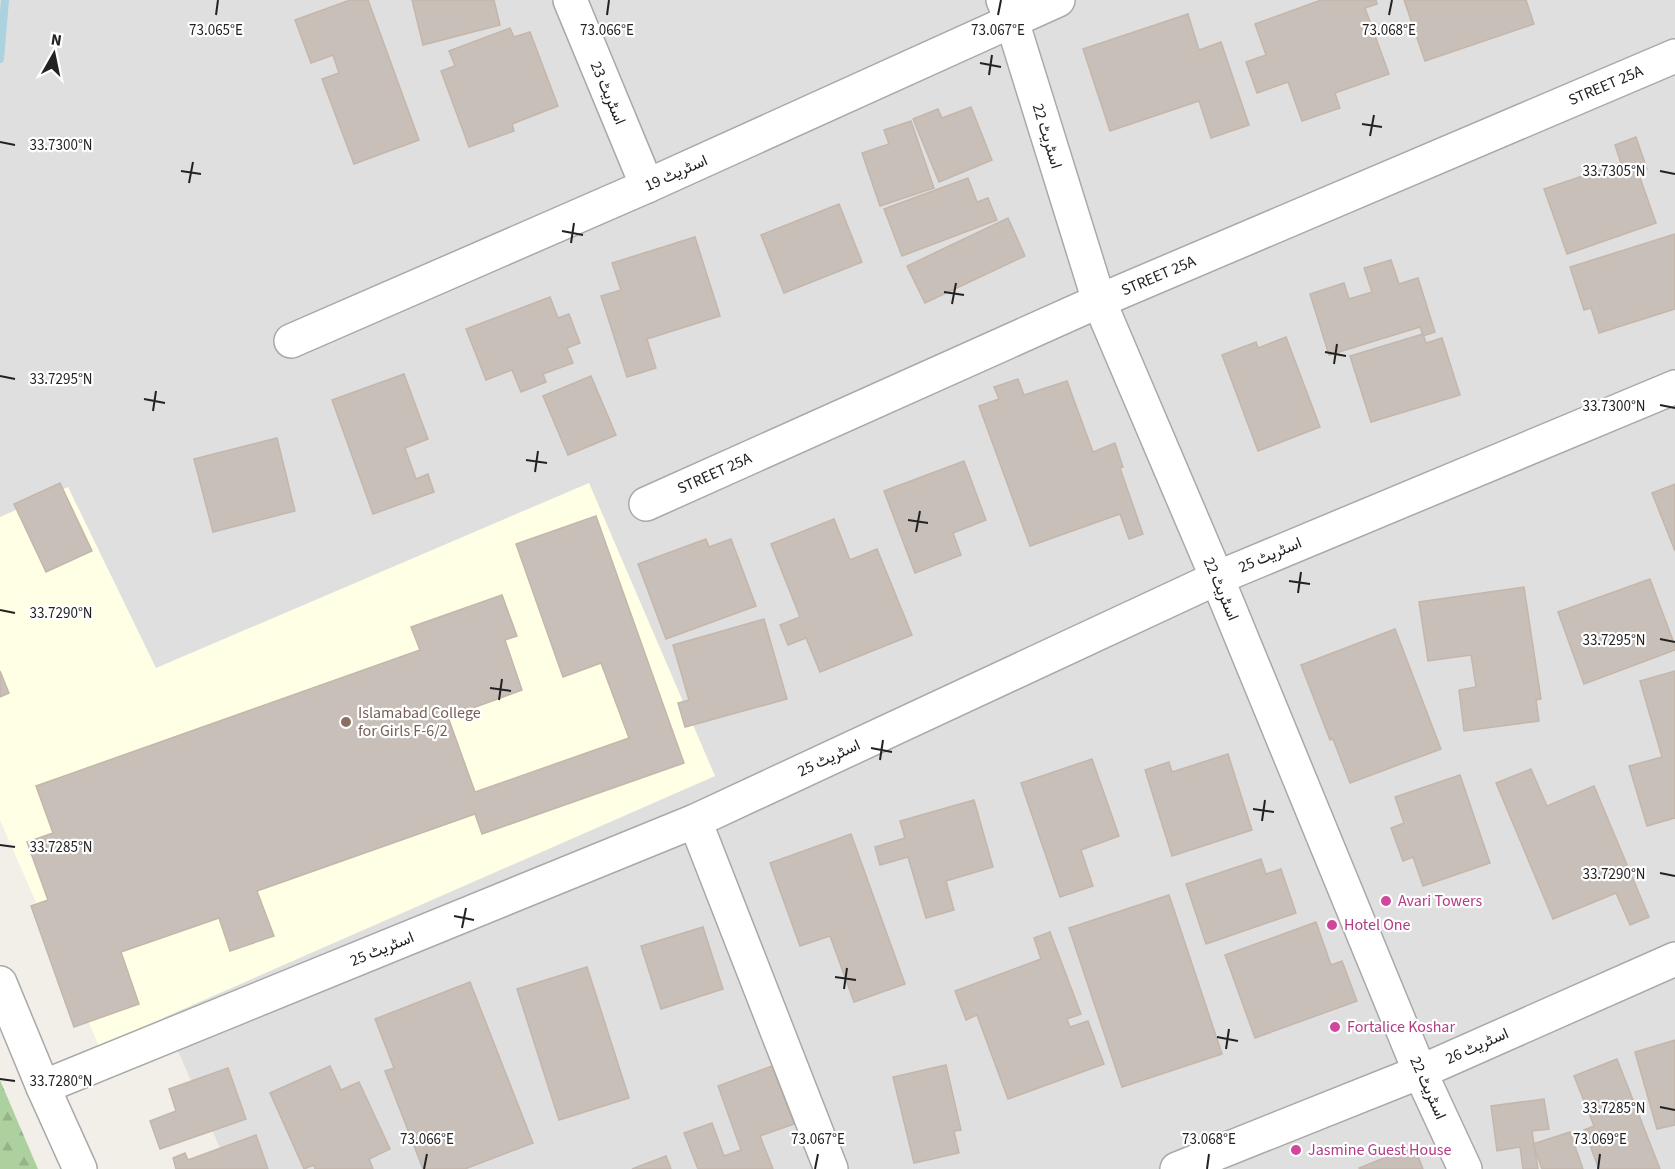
<svg xmlns="http://www.w3.org/2000/svg" width="1675" height="1169" viewBox="0 0 1675 1169" font-family="'Source Sans 3',Vazirmatn,sans-serif">
<defs>
<pattern id="forest-firs" width="22" height="20" patternUnits="userSpaceOnUse" patternTransform="scale(1.5)"><rect width="22" height="20" fill="#add19e"/><path d="M5 1l3.5 6h-7zM16 11l3.5 6h-7z" fill="#95b388"/></pattern>
</defs>
<rect width="100%" height="100%" fill="#f2efe9"/>
<polygon fill="#e0dfdf" points="0,0 1675,0 1675,1169 229,1169 0,639"/>
<polygon fill="#ffffe5" points="589,483 715,776 99,1046 0,820 0,517 68,487 156,668"/>
<polygon fill="url(#forest-firs)" points="0,1080 38,1169 0,1169"/>
<g fill="none" stroke-linecap="round" stroke-linejoin="round">
<polyline stroke="#aad3df" stroke-width="8" points="0,59 5,0"/>
</g>
<g fill="#c7bfb8" stroke="#c4b6ab" stroke-width="1.5">
<polygon points="350,0 368,0 419,140 354,164 322,79 339,73 333,55 311,63 295,20"/>
<polygon points="412,0 494,0 500,25 423,45"/>
<polygon points="1321,0 1376,0 1377,4 1365,8 1389,74 1335,93 1340,108 1302,121 1288,82 1257,93 1246,62 1266,55 1255,24"/>
<polygon points="1404,0 1526,0 1534,24 1425,61"/>
<polygon points="1188,14 1199,50 1221,42 1249,125 1211,138 1199,101 1110,131 1083,49"/>
<polygon points="510,28 514,37 530,32 558,106 512,124 514,131 469,147 441,71 455,66 449,51"/>
<polygon points="971,107 992,160 939,182 913,119 938,109 942,118"/>
<polygon points="911,121 934,188 880,206 862,153 889,144 884,130"/>
<polygon points="1636,137 1647,169 1638,172 1656,223 1567,254 1544,189 1621,163 1615,145"/>
<polygon points="968,178 977,202 988,198 997,220 902,256 884,209"/>
<polygon points="839,204 862,262 784,293 761,235"/>
<polygon points="1008,218 1025,256 925,303 907,266"/>
<polygon points="1675,234 1675,309 1599,333 1591,308 1584,310 1570,267"/>
<polygon points="695,237 720,316 647,339 656,368 627,377 601,296 621,290 612,263"/>
<polygon points="1391,260 1399,284 1418,278 1435,332 1423,336 1420,327 1329,355 1310,294 1344,283 1349,299 1372,292 1364,268"/>
<polygon points="550,297 558,318 569,314 580,343 567,348 573,363 543,374 546,382 521,392 512,370 486,380 466,329"/>
<polygon points="1423,334 1426,343 1442,338 1460,395 1371,422 1350,356"/>
<polygon points="1286,337 1320,427 1258,451 1222,355 1256,342 1258,348"/>
<polygon points="404,374 428,439 405,448 416,479 428,474 434,492 373,514 332,400"/>
<polygon points="591,376 616,435 568,455 543,396"/>
<polygon points="1018,379 1024,395 1067,381 1093,452 1115,443 1123,467 1120,468 1143,534 1129,539 1120,514 1030,546 979,406 999,399 994,387"/>
<polygon points="277,438 295,511 213,532 194,459"/>
<polygon points="964,461 986,520 953,533 961,555 915,573 884,491"/>
<polygon points="60,483 92,551 46,572 14,504"/>
<polygon points="1675,484 1675,551 1652,493"/>
<polygon points="596,516 684,763 482,834 475,814 257,891 274,936 230,951 219,918 121,952 139,1004 74,1027 31,906 48,900 27,842 53,833 36,786 420,650 411,627 502,595 517,636 505,640 522,690 448,717 475,792 629,738 601,663 563,677 516,544"/>
<polygon points="834,519 850,560 877,549 912,635 820,672 806,638 788,645 780,625 800,617 771,544"/>
<polygon points="706,539 709,547 731,539 756,606 666,639 638,564"/>
<polygon points="1650,579 1675,646 1675,650 1584,684 1558,612"/>
<polygon points="1524,587 1541,699 1536,700 1539,721 1464,731 1459,690 1476,687 1471,655 1428,661 1419,602"/>
<polygon points="764,619 787,699 685,727 678,703 689,700 673,645"/>
<polygon points="1395,629 1441,749 1350,783 1333,739 1330,740 1301,665"/>
<polygon points="0,671 9,693 0,697"/>
<polygon points="1675,671 1675,818 1647,826 1629,766 1662,757 1640,681"/>
<polygon points="1228,754 1252,830 1172,856 1145,770 1169,762 1172,772"/>
<polygon points="1092,759 1119,836 1081,850 1093,886 1060,897 1021,783"/>
<polygon points="1531,769 1547,806 1594,786 1649,917 1630,925 1616,893 1553,919 1496,783"/>
<polygon points="1460,775 1490,863 1423,886 1413,857 1403,861 1391,828 1404,823 1395,797"/>
<polygon points="974,800 993,867 946,881 954,910 926,918 908,857 880,865 875,847 905,838 900,821"/>
<polygon points="851,834 905,984 854,1002 830,936 800,946 770,863"/>
<polygon points="1261,859 1266,874 1281,869 1296,913 1206,944 1186,884"/>
<polygon points="1169,895 1222,1054 1122,1087 1069,928"/>
<polygon points="1316,922 1331,965 1342,961 1357,1001 1255,1038 1225,955"/>
<polygon points="703,927 723,989 661,1009 641,946"/>
<polygon points="1050,932 1081,1014 1067,1019 1070,1027 1088,1021 1104,1064 1008,1099 977,1015 966,1020 955,991 1041,959 1034,938"/>
<polygon points="587,967 629,1098 559,1120 517,989"/>
<polygon points="470,982 533,1143 465,1169 423,1169 385,1071 394,1068 375,1019"/>
<polygon points="1675,1040 1675,1125 1657,1129 1635,1052"/>
<polygon points="1617,1059 1660,1169 1599,1169 1584,1130 1594,1126 1574,1076"/>
<polygon points="946,1065 961,1130 954,1131 959,1153 914,1163 893,1077"/>
<polygon points="330,1066 341,1090 359,1082 390,1149 369,1159 373,1169 315,1169 314,1165 304,1169 270,1093"/>
<polygon points="772,1066 794,1124 760,1136 773,1169 698,1169 684,1133 712,1123 724,1156 741,1150 718,1086"/>
<polygon points="228,1068 246,1119 160,1149 150,1121 176,1111 169,1089"/>
<polygon points="1544,1099 1549,1129 1532,1131 1538,1169 1523,1169 1520,1147 1497,1151 1491,1106"/>
<polygon points="1570,1132 1583,1169 1542,1169 1533,1144"/>
<polygon points="256,1135 268,1169 176,1169 173,1158 185,1153 188,1160"/>
<polygon points="1414,1146 1423,1169 1360,1169 1359,1168"/>
<polygon points="666,1156 671,1169 632,1169"/>
</g>
<g fill="none" stroke-linecap="round" stroke-linejoin="round">
<g stroke="#a9a9a9" stroke-width="36">
<g id="minor">
<polyline points="570,0 647,186"/>
<polyline points="1003,0 1012,21 1099,301 1217,578 1420,1072 1465,1169"/>
<polyline points="291,341 647,186 1058,0"/>
<path id="s1" d="M646 504 1099 301 1675 56"/>
<polyline points="695,821 831,1169"/>
<polyline points="0,983 43,1087 80,1169"/>
<polyline points="43,1087 695,821 1217,578 1675,387"/>
<polyline points="1177,1169 1420,1072 1675,959"/>
</g>
</g>
<use href="#minor" stroke="#fff" stroke-width="33"/>
</g>
<path fill="none" stroke="#222" stroke-width="2" d="M216 15 218 0M607 15 609 0M998 15 1001 0M1389 15 1392 0M980 63 1001 67M989 75 992 55M1362 124 1382 127M1370 136 1374 115M0 142 15 145M181 171 201 174M1660 171 1675 174M189 183 193 162M562 231 583 235M571 243 574 223M944 292 964 295M952 304 956 283M1325 352 1346 356M1334 364 1337 344M0 376 15 379M144 399 165 403M1660 405 1675 408M153 411 156 391M526 460 547 463M535 472 538 451M908 520 928 523M916 532 920 511M1289 581 1310 584M1298 593 1301 572M0 610 15 613M1660 639 1675 642M490 688 511 691M499 700 502 679M871 748 892 752M880 760 883 740M1253 809 1274 812M1262 821 1265 800M0 845 15 847M1660 873 1675 876M454 916 474 920M462 928 466 908M835 977 856 980M844 989 847 968M1217 1037 1238 1041M1226 1049 1229 1029M0 1079 15 1081M1660 1107 1675 1110M424 1169 427 1154M815 1169 818 1154M1207 1169 1209 1154M1598 1169 1600 1154"/>
<circle fill="#8d6e63" stroke="#fff" stroke-width="2" cx="346" cy="722" r="6"/>
<g fill="#d1479c" stroke="#fff" stroke-width="2">
<circle cx="1386" cy="901" r="6"/>
<circle cx="1332" cy="925" r="6"/>
<circle cx="1335" cy="1027" r="6"/>
<circle cx="1296" cy="1150" r="6"/>
</g>
<g text-anchor="middle" dominant-baseline="central" stroke-width="4.5" stroke-linejoin="round" paint-order="stroke">
<g font-size="16" fill="#222" stroke="#fff">
<text stroke="none"><textPath href="#s1" startOffset="1047">STREET 25A</textPath></text>
<text transform="translate(608 93) rotate(67)">اسٹریٹ 23</text>
<text transform="translate(1047 136) rotate(73)">اسٹریٹ 22</text>
<text transform="translate(676 173) rotate(-24)">اسٹریٹ 19</text>
<text stroke="none"><textPath href="#s1" startOffset="561">STREET 25A</textPath></text>
<text stroke="none"><textPath href="#s1" startOffset="75">STREET 25A</textPath></text>
<text transform="translate(1270 555) rotate(-23)">اسٹریٹ 25</text>
<text transform="translate(1221 589) rotate(67)">اسٹریٹ 22</text>
<text transform="translate(829 758) rotate(-25)">اسٹریٹ 25</text>
<text transform="translate(382 949) rotate(-22)">اسٹریٹ 25</text>
<text transform="translate(1477 1046) rotate(-24)">اسٹریٹ 26</text>
<text transform="translate(1428 1088) rotate(66)">اسٹریٹ 22</text>
</g>
<g font-size="16" fill="#785e54" stroke="#fff" text-anchor="start">
<text x="358" y="713">Islamabad College<tspan x="358" dy="18">for Girls F-6/2</tspan></text>
</g>
<g font-size="16" fill="#b23c85" stroke="#fff" text-anchor="start">
<text x="1398" y="901">Avari Towers</text>
<text x="1344" y="925">Hotel One</text>
<text x="1347" y="1027">Fortalice Koshar</text>
<text x="1308" y="1150">Jasmine Guest House</text>
</g>
</g>
<g font-size="15" text-anchor="middle" fill="#222" stroke="#fff" stroke-width="4.5" stroke-linejoin="round" paint-order="stroke">
<text x="216" y="35">73.065°E</text>
<text x="607" y="35">73.066°E</text>
<text x="998" y="35">73.067°E</text>
<text x="1389" y="35">73.068°E</text>
<text x="61" y="150">33.7300°N</text>
<text x="1614" y="176">33.7305°N</text>
<text x="61" y="384">33.7295°N</text>
<text x="1614" y="411">33.7300°N</text>
<text x="61" y="618">33.7290°N</text>
<text x="1614" y="645">33.7295°N</text>
<text x="61" y="852">33.7285°N</text>
<text x="1614" y="879">33.7290°N</text>
<text x="61" y="1086">33.7280°N</text>
<text x="1614" y="1113">33.7285°N</text>
<text x="427" y="1144">73.066°E</text>
<text x="818" y="1144">73.067°E</text>
<text x="1209" y="1144">73.068°E</text>
<text x="1600" y="1144">73.069°E</text>
</g>
<g transform="translate(54 54) rotate(9)" stroke="#ffffff" stroke-width="4.5" paint-order="stroke">
<path d="M0-4.5L10 22L0 15L-10 22Z" fill="#222222"/>
<text y="-9" font-size="16" font-weight="bold" text-anchor="middle" fill="#222222">N</text>
</g>
</svg>
